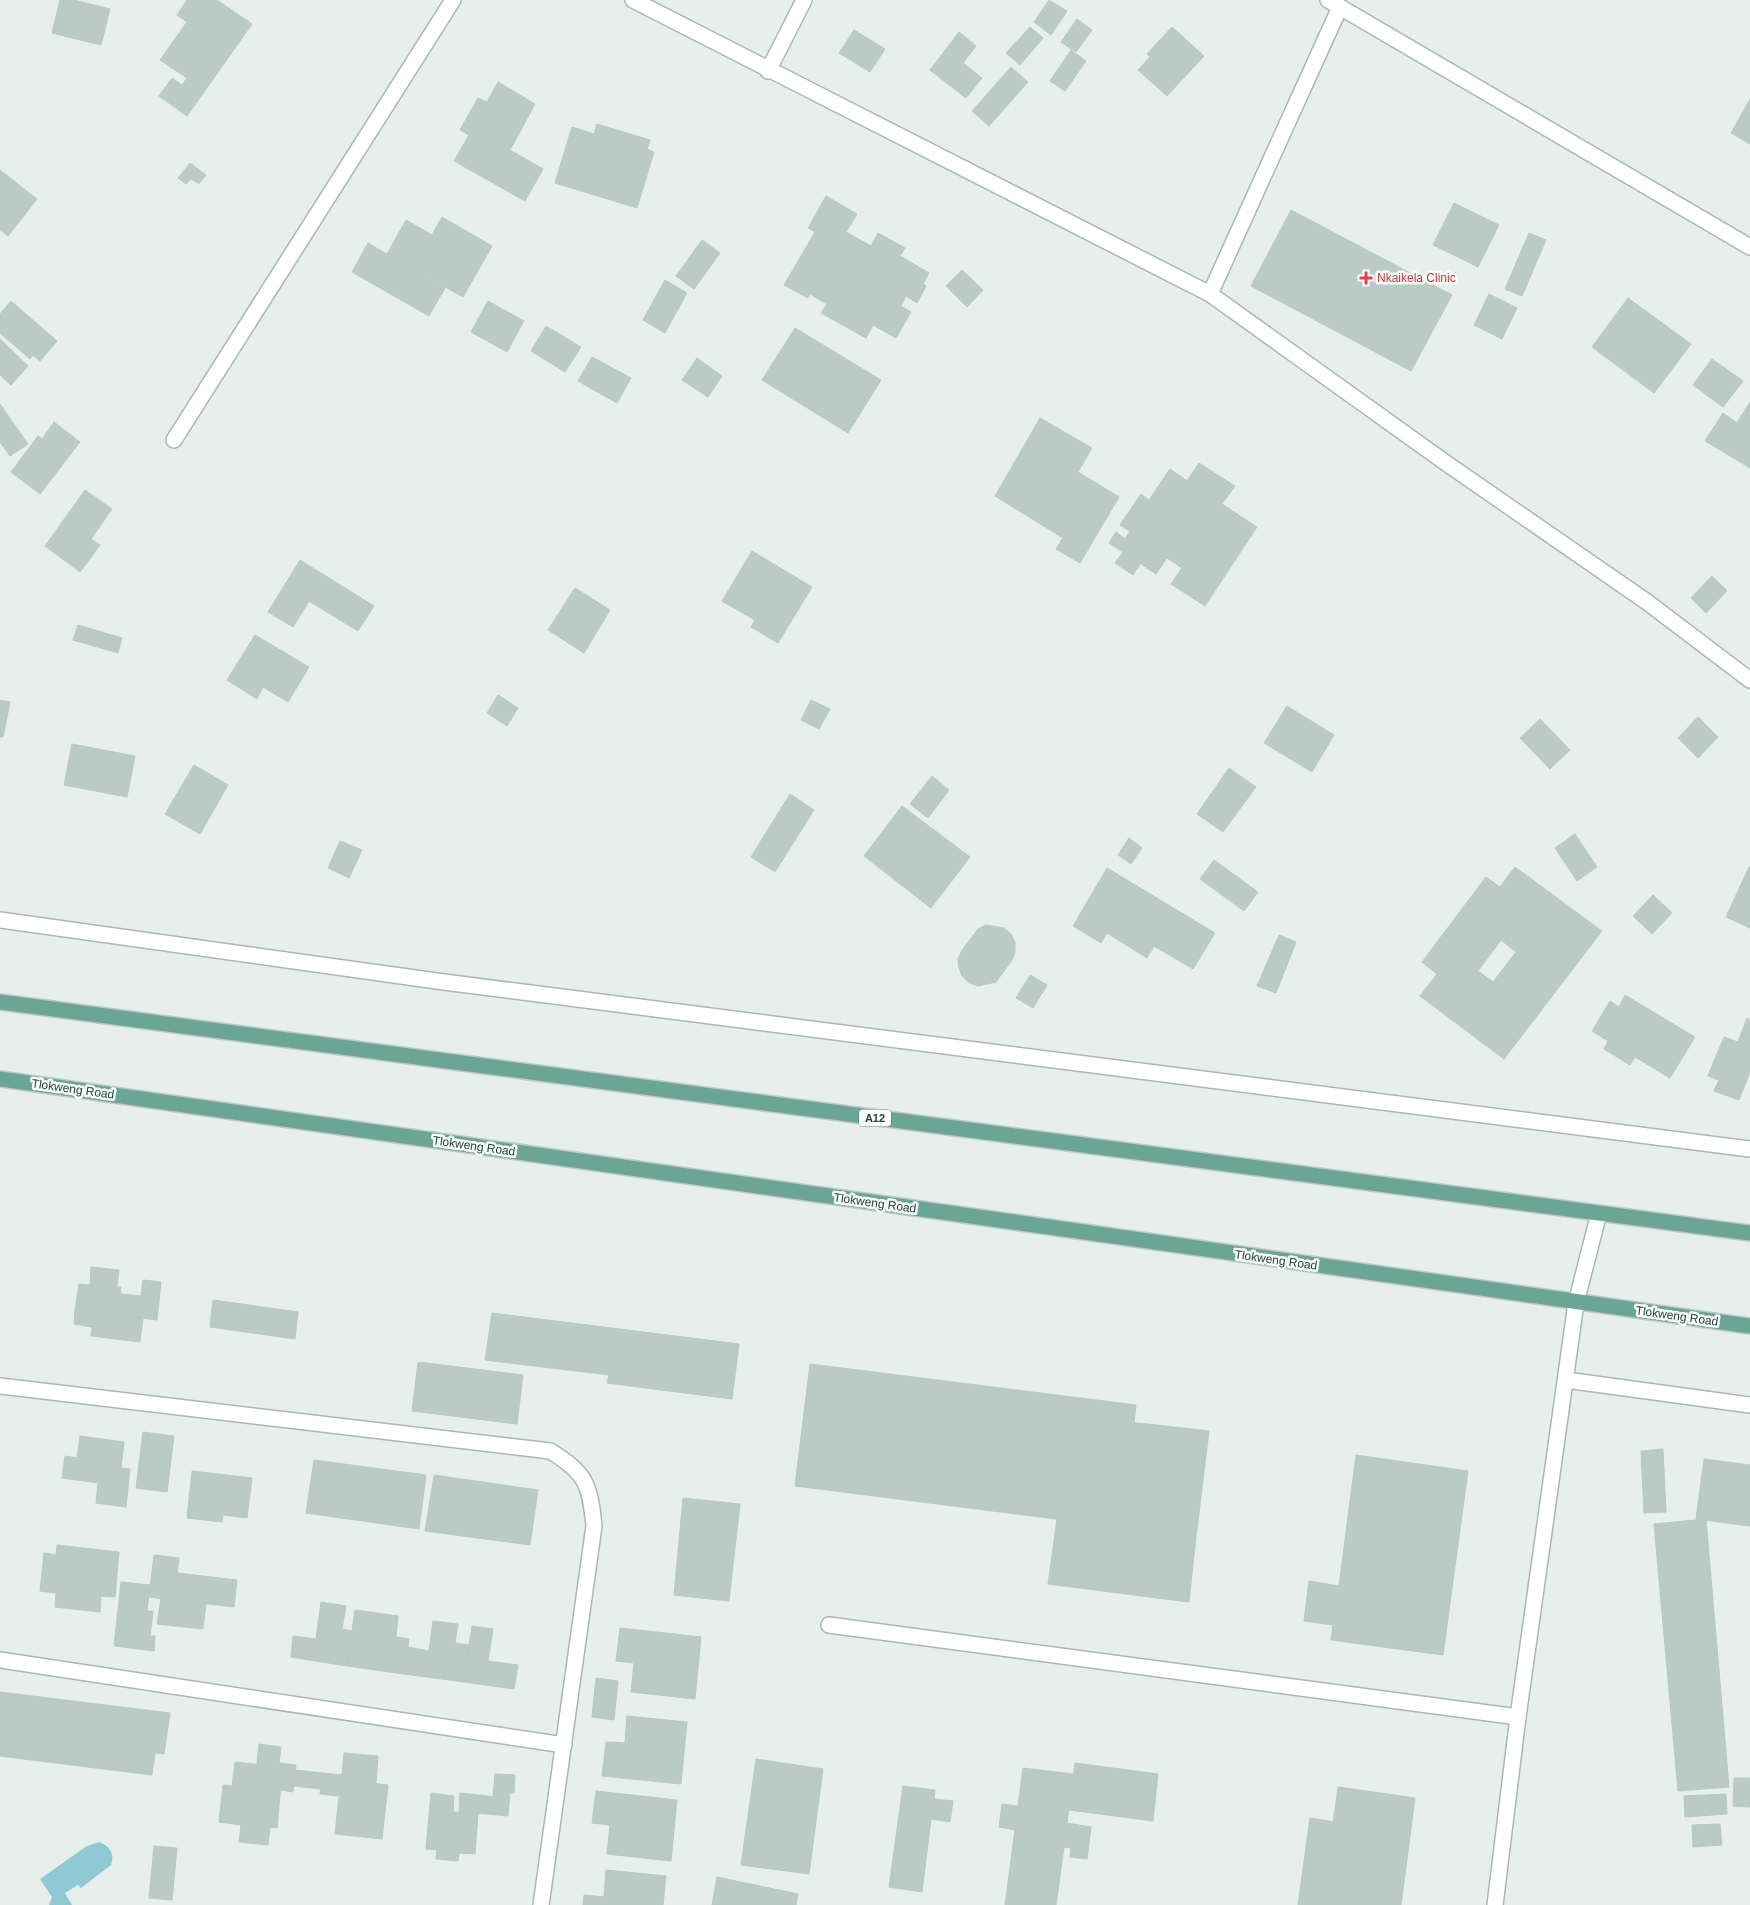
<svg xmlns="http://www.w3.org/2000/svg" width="1750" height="1905" viewBox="0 0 1750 1905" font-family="Helvetica,sans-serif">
<rect width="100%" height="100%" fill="#e6efeb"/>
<path fill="#8ec9d4" d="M99 1842C110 1846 115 1854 111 1865L81 1888 78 1885 65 1893 72 1905H49L52 1897 40 1879 87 1846Z"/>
<g fill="#bbcac4" stroke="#b8c9c2" fill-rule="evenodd">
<polygon points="60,0 74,0 110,9 101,45 52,33"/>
<polygon points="187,0 217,0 252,24 187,116 159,96 172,78 182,85 187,78 160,60 187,22 177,15"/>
<polygon points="1049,0 1067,11 1051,35 1034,22"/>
<polygon points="1077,19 1092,30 1076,52 1061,42"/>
<polygon points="1030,27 1043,38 1020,65 1006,53"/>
<polygon points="1172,27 1204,56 1167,96 1138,70 1150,57 1147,54"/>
<polygon points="854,30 885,49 870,72 839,53"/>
<polygon points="959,32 976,46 963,63 982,78 966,98 930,70"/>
<polygon points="1071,50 1086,61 1065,91 1050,81"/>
<polygon points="1011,67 1028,82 989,126 972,111"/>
<polygon points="498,82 535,104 510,150 543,169 525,201 454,161 469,135 460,130 478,98 487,102"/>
<polygon points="1750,99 1750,144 1731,133"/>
<polygon points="597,124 650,140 647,149 654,152 637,208 555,183 572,127 594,134"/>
<polygon points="190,163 206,175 199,184 191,179 186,184 178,178"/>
<polygon points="0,170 37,199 8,236 0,230"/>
<polygon points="826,196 857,214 846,232 871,246 878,233 905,248 900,256 929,273 923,284 926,286 917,303 906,296 901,306 911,312 896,338 873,325 866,338 821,313 827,304 810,294 808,298 784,285 815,232 808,228"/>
<polygon points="1454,203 1499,225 1478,267 1433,245"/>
<polygon points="1291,210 1452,295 1411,371 1251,286"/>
<polygon points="442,217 492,246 463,297 387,254 406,220 432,235"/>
<polygon points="1529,233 1546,240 1522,296 1505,289"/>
<polygon points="702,240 720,253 694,289 676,276"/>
<polygon points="368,243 445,288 429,316 352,272"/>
<polygon points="962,270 983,290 967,307 946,286"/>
<polygon points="665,280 687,293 665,333 643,320"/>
<polygon points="1489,294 1517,308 1502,339 1474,325"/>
<polygon points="1628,298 1691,344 1654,393 1592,347"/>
<polygon points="11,301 57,341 40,361 33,355 30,359 0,333 0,314"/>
<polygon points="488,301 524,321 507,352 471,332"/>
<polygon points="546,326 581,347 565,372 531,351"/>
<polygon points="795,328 881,380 848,433 762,380"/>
<polygon points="0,339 28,366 11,385 0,375"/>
<polygon points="592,357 631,378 617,403 578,381"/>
<polygon points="697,358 722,376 708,397 682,380"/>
<polygon points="1712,359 1743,381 1723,407 1693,385"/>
<polygon points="1750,402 1750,468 1705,441 1723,413 1737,423"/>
<polygon points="0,404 28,444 10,456 0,442"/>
<polygon points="1040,418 1092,448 1078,472 1119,497 1080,563 1056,549 1063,538 995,496"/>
<polygon points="54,422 80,442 40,494 11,472 38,436 42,439"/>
<polygon points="1199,463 1235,486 1222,504 1257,527 1205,606 1171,584 1182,568 1167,558 1156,574 1109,543 1116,532 1125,539 1130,531 1120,525 1141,494 1149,500 1170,469 1187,481"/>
<polygon points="85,490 112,509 91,539 100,545 80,572 45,546"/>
<polygon points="752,551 812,587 778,643 751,627 755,620 722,601"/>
<polygon points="1123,552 1140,564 1133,575 1115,563"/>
<polygon points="300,560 374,606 358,631 309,601 293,627 268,612"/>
<polygon points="1712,576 1727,591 1706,613 1691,598"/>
<polygon points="575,588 610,610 584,653 548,630"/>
<polygon points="78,625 122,638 118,653 73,640"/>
<polygon points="255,635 309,667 288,702 263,687 257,699 227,680"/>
<polygon points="498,695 518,708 507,726 487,713"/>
<polygon points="0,700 10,702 3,737 0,737"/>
<polygon points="811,700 830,709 819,729 801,720"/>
<polygon points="1287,706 1334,735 1312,772 1264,743"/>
<polygon points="1698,717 1718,737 1698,758 1678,738"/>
<polygon points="1540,719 1570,750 1550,769 1520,738"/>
<polygon points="72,744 135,756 127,797 64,785"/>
<polygon points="194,765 228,785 200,834 165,814"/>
<polygon points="1229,768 1256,787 1223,832 1197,814"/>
<polygon points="932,776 949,790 928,818 910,804"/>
<polygon points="790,794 814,810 775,872 751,857"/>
<polygon points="902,806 970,857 931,908 864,856"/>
<polygon points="1575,834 1597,867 1577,881 1555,848"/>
<polygon points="1129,838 1142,848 1131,864 1118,855"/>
<polygon points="340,841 362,850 349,878 328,868"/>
<polygon points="1214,860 1258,892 1244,911 1200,879"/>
<path d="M1515 867 1602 931 1504 1059 1420 996 1437 974 1422 962 1486 877 1500 887ZM1501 940 1516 952 1493 982 1478 971Z"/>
<polygon points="1749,867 1750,867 1750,928 1726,917"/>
<polygon points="1107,868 1215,933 1193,969 1154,946 1147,958 1107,933 1101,943 1073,926"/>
<polygon points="1653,895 1672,913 1652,934 1633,916"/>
<polygon points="986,925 1004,928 1011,934 1015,942 1015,952 1012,960 996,982 978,986 969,983 962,976 959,968 958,959 962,950 978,929"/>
<polygon points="1279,935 1296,942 1276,993 1257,986"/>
<polygon points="1030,975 1047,985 1033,1008 1016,998"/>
<polygon points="1625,995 1695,1037 1670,1078 1635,1057 1630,1065 1604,1049 1608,1041 1592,1031 1610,1001 1619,1007"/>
<polygon points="1747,1018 1750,1020 1750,1072 1739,1100 1714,1091 1719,1080 1708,1076 1724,1037 1738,1042"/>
<polygon points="91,1267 119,1270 117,1287 121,1287 118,1315 75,1310 79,1284 90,1285"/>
<polygon points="143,1280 161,1282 157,1320 118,1315 121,1294 141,1296"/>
<polygon points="213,1300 298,1312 295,1339 210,1327"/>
<polygon points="75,1310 143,1318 140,1342 91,1336 92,1327 74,1324"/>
<polygon points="492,1313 739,1344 732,1399 607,1383 609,1375 485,1360"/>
<polygon points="418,1362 523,1375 517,1424 412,1411"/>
<polygon points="810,1364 1136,1405 1134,1423 1148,1424 1135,1529 795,1486"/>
<polygon points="1148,1424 1209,1431 1196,1537 1135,1529"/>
<polygon points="143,1432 174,1436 167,1492 136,1488"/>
<polygon points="80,1436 124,1442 121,1468 130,1469 126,1507 96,1503 98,1483 62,1478 65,1456 77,1458"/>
<polygon points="1663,1449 1666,1512 1644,1513 1641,1451"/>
<polygon points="1356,1455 1468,1471 1443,1655 1331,1640 1333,1625 1304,1621 1309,1581 1339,1586"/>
<polygon points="1704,1459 1750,1465 1750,1526 1696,1519"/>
<polygon points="314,1460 426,1475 419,1529 306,1513"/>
<polygon points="192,1471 252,1478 247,1518 223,1515 222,1522 187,1518"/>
<polygon points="434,1475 538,1490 530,1545 425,1531"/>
<polygon points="683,1498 740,1504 729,1601 674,1595"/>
<polygon points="1057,1519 1196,1537 1189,1602 1048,1584"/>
<polygon points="1706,1519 1729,1787 1678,1791 1654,1524"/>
<polygon points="57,1545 119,1552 115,1597 101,1596 100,1612 55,1607 56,1593 40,1591 44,1553 56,1555"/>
<polygon points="154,1555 179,1558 174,1600 149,1597"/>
<polygon points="177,1573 237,1580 234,1607 174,1600"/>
<polygon points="121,1582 150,1585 147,1611 153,1611 150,1636 155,1636 154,1651 114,1646"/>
<polygon points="161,1599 206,1604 203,1629 157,1624"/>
<polygon points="321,1602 346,1606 342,1629 352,1631 347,1666 291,1657 293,1636 316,1639"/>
<polygon points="355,1610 398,1616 396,1637 409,1639 404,1674 347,1666"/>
<polygon points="433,1621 458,1624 455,1643 469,1645 464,1682 404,1674 408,1647 429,1651"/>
<polygon points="472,1626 493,1629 488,1661 518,1665 514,1689 464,1682"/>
<polygon points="620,1628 701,1637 695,1699 631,1692 634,1663 616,1661"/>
<polygon points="596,1678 618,1681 614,1720 592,1717"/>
<polygon points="0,1692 170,1713 164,1754 155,1753 152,1775 0,1756"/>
<polygon points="627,1716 687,1722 681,1784 602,1776 606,1742 625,1743"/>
<polygon points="259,1744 281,1747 279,1763 296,1765 293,1792 281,1790 281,1784 261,1782 264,1765 257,1764"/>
<polygon points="344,1753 378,1756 376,1783 341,1779 338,1796 320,1794 322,1773 342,1775"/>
<polygon points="756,1759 823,1769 809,1874 741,1865"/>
<polygon points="235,1762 264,1765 261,1782 281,1784 277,1828 270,1827 268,1845 239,1842 241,1825 219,1822 223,1785 232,1786"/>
<polygon points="1075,1763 1158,1774 1153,1821 1069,1810"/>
<polygon points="1023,1768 1073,1774 1067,1823 1091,1827 1087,1859 1070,1857 1071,1848 1064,1847 1056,1905 1005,1905 1015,1830 999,1827 1002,1804 1018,1806"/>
<polygon points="295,1770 322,1773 321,1789 293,1786"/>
<polygon points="495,1774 515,1775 514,1793 510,1793 508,1816 487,1814 488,1796 493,1797"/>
<polygon points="1734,1778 1750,1778 1750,1807 1733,1806"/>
<polygon points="341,1779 388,1785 382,1839 335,1834"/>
<polygon points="903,1786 935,1790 934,1799 953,1801 950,1822 931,1819 922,1892 889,1887"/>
<polygon points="1338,1787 1415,1798 1401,1905 1322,1905"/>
<polygon points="596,1791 677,1800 671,1861 607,1854 610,1825 592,1823"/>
<polygon points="431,1793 454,1796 453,1812 478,1814 475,1854 459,1853 458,1861 436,1859 437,1850 426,1849"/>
<polygon points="460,1793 488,1796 487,1814 459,1812"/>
<polygon points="1726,1794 1727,1814 1685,1817 1684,1796"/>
<polygon points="1310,1818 1334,1822 1322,1905 1298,1905"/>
<polygon points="1720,1824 1722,1845 1693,1847 1692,1825"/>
<polygon points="154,1846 177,1848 172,1900 149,1898"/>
<polygon points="606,1870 666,1876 663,1905 583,1905 584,1895 604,1897"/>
<polygon points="717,1877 798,1894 796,1905 712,1905"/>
</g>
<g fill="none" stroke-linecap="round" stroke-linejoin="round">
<g stroke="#a8b8b2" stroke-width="18">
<polyline id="service" points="829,1625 1518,1717"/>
</g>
<g stroke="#a8b8b2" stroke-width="18">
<g id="minor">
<polyline points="633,0 1210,294 1340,7"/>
<polyline points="768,71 804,0"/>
<polyline points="1210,294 1446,463 1647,602 1750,680"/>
<polyline points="174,440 453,0"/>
<polyline points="0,920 444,982 1750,1149"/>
<polyline points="1566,1380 1750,1405"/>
<path d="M0 1386 550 1451C586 1472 590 1485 594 1526L541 1905"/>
<polyline points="0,1660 564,1745"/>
<polyline points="1495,1905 1518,1717 1576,1303 1599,1213"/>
</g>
</g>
<g stroke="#a8b8b2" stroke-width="18">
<polyline id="tertiary" points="1328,0 1750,247"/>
</g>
<g stroke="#c2cac8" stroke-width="18">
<g id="primary">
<polyline points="0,1002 1750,1233"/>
<polyline points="0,1079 1750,1326"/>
</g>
</g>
<use href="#service" stroke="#fff" stroke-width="15"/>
<use href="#minor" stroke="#fff" stroke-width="15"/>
<use href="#tertiary" stroke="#fff" stroke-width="15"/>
<use href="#primary" stroke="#6aa596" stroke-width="15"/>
</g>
<path fill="#e0444e" stroke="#f7fbf9" stroke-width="2" d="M1363.5 270.5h5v5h5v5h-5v5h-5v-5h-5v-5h5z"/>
<g text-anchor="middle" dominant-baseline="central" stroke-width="5" stroke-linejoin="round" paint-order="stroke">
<rect fill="#f7fbf9" stroke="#637a73" stroke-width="1" x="859" y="1109.5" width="32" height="17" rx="4"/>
<g font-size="11" font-weight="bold" fill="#24423a">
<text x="875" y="1118">A12</text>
</g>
<g font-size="12" fill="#be3a42" stroke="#f7fbf9" text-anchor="start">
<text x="1377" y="278">Nkaikela Clinic</text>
</g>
<g font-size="12" fill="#24423a" stroke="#f7fbf9">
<text transform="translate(73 1089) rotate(8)">Tlokweng Road</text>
<text transform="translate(474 1146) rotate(8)">Tlokweng Road</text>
<text transform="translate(875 1203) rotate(8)">Tlokweng Road</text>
<text transform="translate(1276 1260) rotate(8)">Tlokweng Road</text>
<text transform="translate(1677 1316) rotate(8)">Tlokweng Road</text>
</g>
</g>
</svg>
